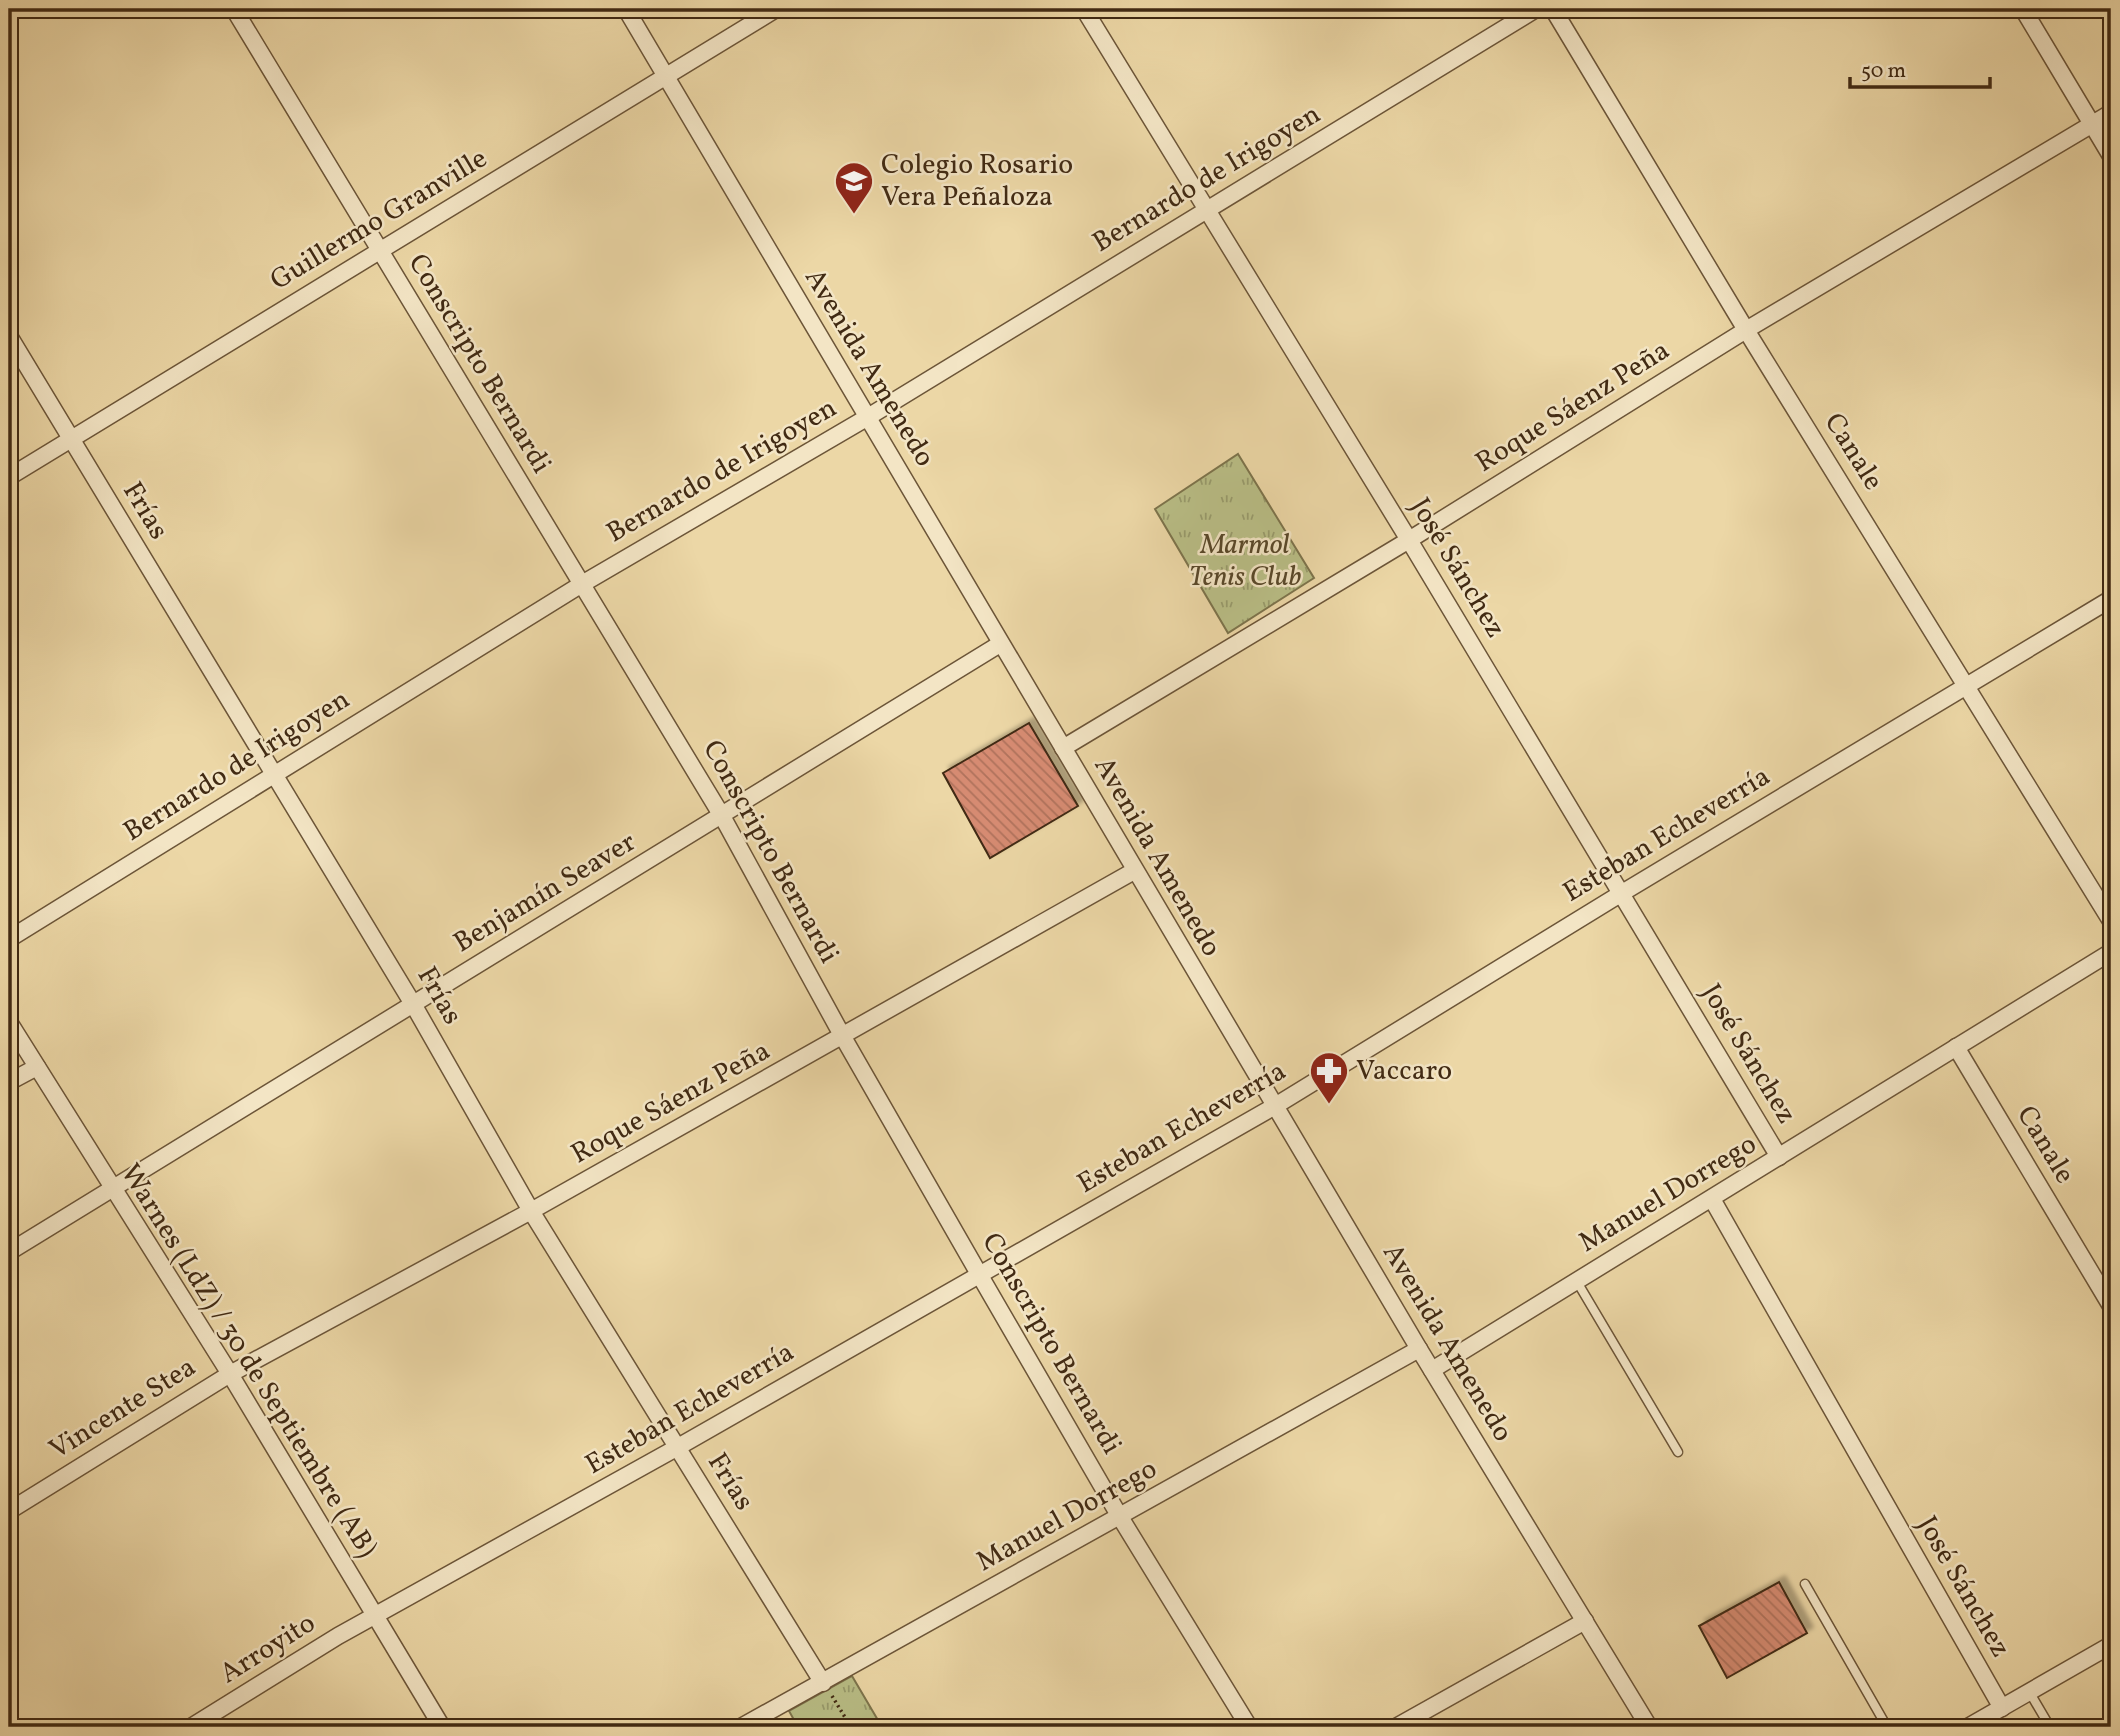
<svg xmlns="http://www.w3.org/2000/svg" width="2120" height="1736" viewBox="0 0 2120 1736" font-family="Vollkorn,serif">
<defs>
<pattern id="park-tufts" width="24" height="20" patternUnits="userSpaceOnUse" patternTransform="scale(1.75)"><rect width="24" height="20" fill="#b9be86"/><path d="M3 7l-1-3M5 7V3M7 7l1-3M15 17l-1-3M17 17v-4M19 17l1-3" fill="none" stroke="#989b6c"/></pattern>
<pattern id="building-back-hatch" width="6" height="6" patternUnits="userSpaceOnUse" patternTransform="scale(1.75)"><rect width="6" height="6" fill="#d68b72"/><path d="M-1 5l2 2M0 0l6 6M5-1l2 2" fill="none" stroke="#af725c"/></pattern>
<filter id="shadow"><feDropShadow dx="6" dy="-6" stdDeviation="2" flood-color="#0004"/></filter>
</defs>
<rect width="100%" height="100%" fill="#ecd7a6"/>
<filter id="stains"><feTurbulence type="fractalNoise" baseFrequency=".00286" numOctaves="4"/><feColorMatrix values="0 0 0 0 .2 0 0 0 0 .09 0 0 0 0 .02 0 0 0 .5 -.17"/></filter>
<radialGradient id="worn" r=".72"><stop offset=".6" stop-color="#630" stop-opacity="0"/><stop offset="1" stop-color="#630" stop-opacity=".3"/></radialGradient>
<g fill="url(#park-tufts)" stroke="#7d744c" stroke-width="2">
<polygon points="1238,454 1314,578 1228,633 1155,509"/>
<polygon points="852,1676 882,1727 798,1727 789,1711"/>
</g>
<g fill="url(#building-back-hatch)" stroke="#412a13" stroke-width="2" filter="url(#shadow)">
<polygon points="1029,723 1078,806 990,858 943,773"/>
<polygon points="1779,1582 1807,1633 1727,1678 1699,1626"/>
</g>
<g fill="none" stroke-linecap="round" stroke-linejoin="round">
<g stroke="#6c5538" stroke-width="11">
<g id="service">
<polyline points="1576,1280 1678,1452"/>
<polyline points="1805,1584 1887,1727"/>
<polyline points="2030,1693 2050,1727"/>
</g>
</g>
<g stroke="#6c5538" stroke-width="19">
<g id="minor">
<polyline points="234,9 722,816 843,1037 979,1274 1120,1517 1249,1727"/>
<polyline points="626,9 1419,1349 1649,1727"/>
<polyline points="1084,9 1409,540 1779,1157"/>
<polyline points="1553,9 1746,330 2111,921"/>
<polyline points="2023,9 2111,156"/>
<polyline points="9,336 413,1004 531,1211 823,1683"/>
<polyline points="9,477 776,9"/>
<polyline points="1063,748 1409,540 1746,330 2111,113"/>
<polyline points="9,939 582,584 868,417 1536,9"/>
<polyline points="9,1022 230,1374 442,1727"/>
<polyline points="1956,1047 2111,1306"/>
<polyline points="9,1082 37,1067"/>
<polyline points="1712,1199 2002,1708"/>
<polyline points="9,1252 1000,644"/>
<polyline points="1432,1370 2111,952"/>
<polyline points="9,1511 230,1374 531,1211 1134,871"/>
<polyline points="191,1727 338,1636 678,1447 1275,1106 1622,893 2111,599"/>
<polyline points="741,1727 1419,1349"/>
<polyline points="1396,1727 1585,1621"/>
<polyline points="1968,1727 2111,1645"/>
</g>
</g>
<polyline stroke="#412a13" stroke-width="3.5" stroke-dasharray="2 3.5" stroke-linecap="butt" points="832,1696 851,1727"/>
<use href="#service" stroke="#f3e5c5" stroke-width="8"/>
<use href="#minor" stroke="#f3e5c5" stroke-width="16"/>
</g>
<defs>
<g id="school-pin" transform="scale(2.0125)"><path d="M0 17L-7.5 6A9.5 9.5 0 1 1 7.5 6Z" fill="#8f2418" stroke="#f3e5c5"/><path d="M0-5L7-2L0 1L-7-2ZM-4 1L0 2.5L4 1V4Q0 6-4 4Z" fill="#fff"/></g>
<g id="pharmacy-pin" transform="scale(2.0125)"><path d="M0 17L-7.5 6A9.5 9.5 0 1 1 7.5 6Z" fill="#8f2418" stroke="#f3e5c5"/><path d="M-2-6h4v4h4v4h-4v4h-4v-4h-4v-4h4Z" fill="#fff"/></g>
</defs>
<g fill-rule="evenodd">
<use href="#school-pin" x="854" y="181"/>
<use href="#pharmacy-pin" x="1329" y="1071"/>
</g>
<g text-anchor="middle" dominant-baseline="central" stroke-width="5" stroke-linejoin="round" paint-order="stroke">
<g font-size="28" fill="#412a13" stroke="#f3e5c5" text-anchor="start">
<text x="881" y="165">Colegio Rosario<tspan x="881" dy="32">Vera Peñaloza</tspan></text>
<text x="1356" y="1071">Vaccaro</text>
</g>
<g font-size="28" fill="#412a13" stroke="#f3e5c5">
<text transform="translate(1207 179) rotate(-31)">Bernardo de Irigoyen</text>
<text transform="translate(379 220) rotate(-31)">Guillermo Granville</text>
<text transform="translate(479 364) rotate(59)">Conscripto Bernardi</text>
<text transform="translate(869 368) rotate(59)">Avenida Amenedo</text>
<text transform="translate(1573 407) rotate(-32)">Roque Sáenz Peña</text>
<text transform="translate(1853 452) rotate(58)">Canale</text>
<text transform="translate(722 471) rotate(-30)">Bernardo de Irigoyen</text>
<text transform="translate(145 511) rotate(59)">Frías</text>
<text transform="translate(1457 568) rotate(59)">José Sánchez</text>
<text transform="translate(237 766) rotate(-32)">Bernardo de Irigoyen</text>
<text transform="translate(1667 835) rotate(-31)">Esteban Echeverría</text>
<text transform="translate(770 852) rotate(61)">Conscripto Bernardi</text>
<text transform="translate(1157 857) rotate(60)">Avenida Amenedo</text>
<text transform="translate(545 893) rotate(-31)">Benjamín Seaver</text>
<text transform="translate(439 996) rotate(60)">Frías</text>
<text transform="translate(1748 1054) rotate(59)">José Sánchez</text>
<text transform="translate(671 1103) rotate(-29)">Roque Sáenz Peña</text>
<text transform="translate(1182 1128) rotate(-30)">Esteban Echeverría</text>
<text transform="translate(2045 1145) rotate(59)">Canale</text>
<text transform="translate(1668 1194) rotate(-31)">Manuel Dorrego</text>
<text transform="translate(1447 1343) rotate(59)">Avenida Amenedo</text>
<text transform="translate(1051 1344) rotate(60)">Conscripto Bernardi</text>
<text transform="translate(248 1361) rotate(58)">Warnes (LdZ) / 30 de Septiembre (AB)</text>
<text transform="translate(123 1409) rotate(-32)">Vincente Stea</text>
<text transform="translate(690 1409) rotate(-30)">Esteban Echeverría</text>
<text transform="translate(730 1482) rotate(58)">Frías</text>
<text transform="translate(1067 1516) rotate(-29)">Manuel Dorrego</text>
<text transform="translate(1963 1587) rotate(60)">José Sánchez</text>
<text transform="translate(268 1649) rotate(-32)">Arroyito</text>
</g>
<g font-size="28" font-style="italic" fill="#59482a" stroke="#f3e5c5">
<text x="1245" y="545">Marmol<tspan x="1245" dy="32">Tenis Club</tspan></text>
</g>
</g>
<rect width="2120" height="1736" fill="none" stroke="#ecd7a6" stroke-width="35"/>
<rect x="10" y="10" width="2099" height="1715" fill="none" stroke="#412a13" stroke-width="3.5"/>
<rect x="18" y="18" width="2085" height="1701" fill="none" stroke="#412a13" stroke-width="2"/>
<path d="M1850 77v10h140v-10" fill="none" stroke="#412a13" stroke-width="3.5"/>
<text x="1861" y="77" font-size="21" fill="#412a13" stroke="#f3e5c5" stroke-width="5" paint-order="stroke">50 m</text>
<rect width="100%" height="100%" filter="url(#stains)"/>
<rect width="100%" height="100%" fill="url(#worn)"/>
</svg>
